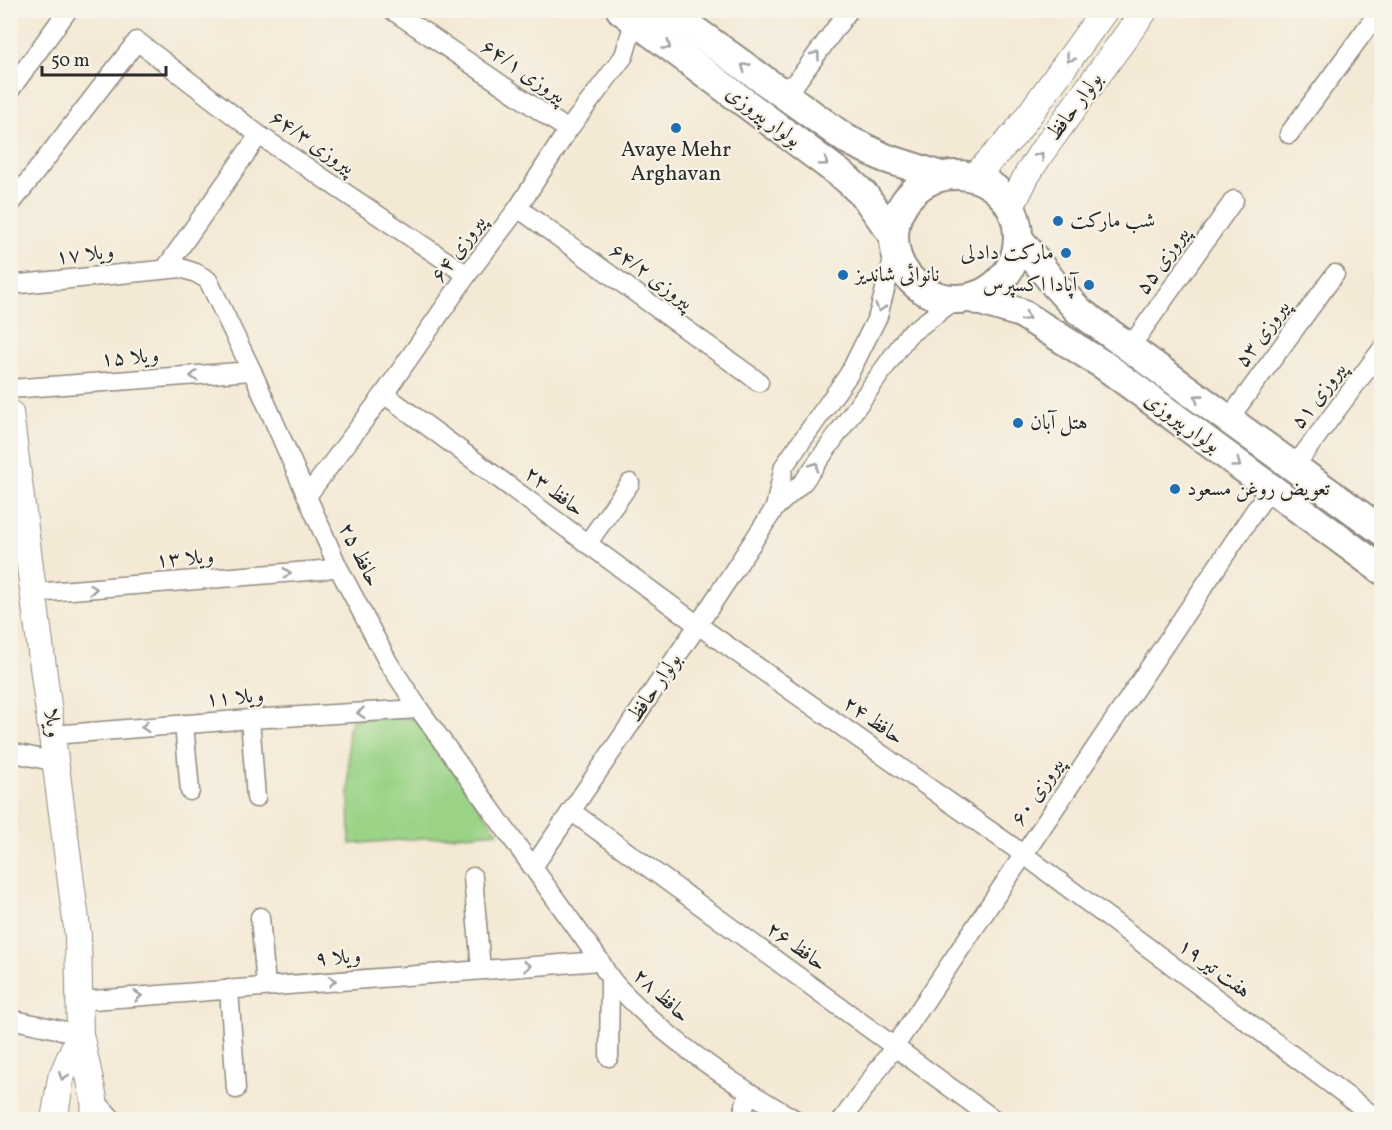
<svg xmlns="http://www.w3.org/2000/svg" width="1392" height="1130" viewBox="0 0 1392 1130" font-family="Vollkorn,Amiri,serif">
<rect width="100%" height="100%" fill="#f7f3e8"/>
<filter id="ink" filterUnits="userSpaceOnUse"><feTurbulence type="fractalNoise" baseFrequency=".0167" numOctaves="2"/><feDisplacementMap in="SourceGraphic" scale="12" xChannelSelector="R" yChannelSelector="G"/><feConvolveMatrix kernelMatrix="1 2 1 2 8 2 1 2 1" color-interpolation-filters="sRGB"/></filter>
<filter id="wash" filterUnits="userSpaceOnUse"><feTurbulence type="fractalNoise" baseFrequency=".008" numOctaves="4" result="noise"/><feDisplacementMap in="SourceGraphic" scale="24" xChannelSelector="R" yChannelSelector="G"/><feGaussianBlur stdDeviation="1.35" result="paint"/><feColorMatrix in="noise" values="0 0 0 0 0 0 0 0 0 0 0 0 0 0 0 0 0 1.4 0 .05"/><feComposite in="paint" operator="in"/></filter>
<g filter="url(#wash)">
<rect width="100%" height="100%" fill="#f4e9d5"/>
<polygon fill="#9ad386" stroke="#627f58" stroke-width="1.5" points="412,718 420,725 498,832 350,844 348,729 353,719"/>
</g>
<g filter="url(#ink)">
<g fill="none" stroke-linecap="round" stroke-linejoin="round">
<g stroke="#908a80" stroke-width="21">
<g id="street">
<polyline points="392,10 568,130"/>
<polyline points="775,89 795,84 849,10"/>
<polyline points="10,90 68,10"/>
<polyline points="1289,134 1380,10"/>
<polyline points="10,205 137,41 259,135 467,275"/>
<polyline points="518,208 759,382"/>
<polyline points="165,269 259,135"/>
<path d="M10 285 181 268 196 273 208 280 252 371 338 567 388 662 419 709 600 961C611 983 624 993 641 1010 688 1054 741 1089 796 1120"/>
<polyline points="1124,345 1138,336 1234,200"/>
<polyline points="10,389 252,371"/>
<polyline points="384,394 698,625 1023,854 1379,1120"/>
<polyline points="1228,420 1335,274"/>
<polyline points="1289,464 1303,455 1382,349"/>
<polyline points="307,496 384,394 467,275 518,208 568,130 624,56 634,22"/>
<polyline points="775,508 784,466 849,374 878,316 895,252"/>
<polyline points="587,544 630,483"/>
<polyline points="34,593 321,570 338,567"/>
<polyline points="250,719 256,798"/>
<polyline points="184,724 190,791"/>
<polyline points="53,735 250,719 419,709"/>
<polyline points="10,752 56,762"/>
<polyline points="571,811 995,1120"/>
<polyline points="533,867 698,625 775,508 804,481 908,335 955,300"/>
<polyline points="473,877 481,969"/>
<polyline points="260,917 266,986"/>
<polyline points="229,989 236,1089"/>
<polyline points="80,1001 600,961"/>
<polyline points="10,1019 80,1034"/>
<polyline points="609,1057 610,979"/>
<polyline points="94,1099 113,1120"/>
<polyline points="741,1120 748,1093"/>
<polyline points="842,1120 895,1046 1270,488"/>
</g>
</g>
<g stroke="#908a80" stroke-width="28">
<g id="secondary">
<polyline points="974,177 1015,134 1105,10"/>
<polyline points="1011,207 1027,175 1041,153 1145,10"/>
<polyline points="10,413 78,936 80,1034 94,1099 95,1120"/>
<polyline points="54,1120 61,1078 80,1034"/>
</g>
</g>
<g stroke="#908a80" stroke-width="32">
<g id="primary">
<polyline points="621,10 847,179 865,196 893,235"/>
<polyline points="666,10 846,139 885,158 941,176"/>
<circle cx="956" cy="237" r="62"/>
<polyline points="1019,239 1055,285 1079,311 1382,531"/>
<polyline points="971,298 1021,313 1105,366 1382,570"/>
</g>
</g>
<use href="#street" stroke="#fff" stroke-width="18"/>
<use href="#secondary" stroke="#fff" stroke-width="26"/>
<use href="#primary" stroke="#fff" stroke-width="28"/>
</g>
<defs><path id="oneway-chevron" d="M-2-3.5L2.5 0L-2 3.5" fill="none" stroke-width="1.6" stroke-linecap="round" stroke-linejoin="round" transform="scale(1.5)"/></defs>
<g stroke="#a0a0a0">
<use href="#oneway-chevron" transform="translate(667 46) rotate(36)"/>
<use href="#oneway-chevron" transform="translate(816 55) rotate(-54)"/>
<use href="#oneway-chevron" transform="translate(1070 58) rotate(126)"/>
<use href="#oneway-chevron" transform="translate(745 67) rotate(-144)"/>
<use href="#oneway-chevron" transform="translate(1040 156) rotate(-56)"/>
<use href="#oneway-chevron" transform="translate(824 162) rotate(37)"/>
<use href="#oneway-chevron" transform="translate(880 308) rotate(106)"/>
<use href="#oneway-chevron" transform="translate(1026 317) rotate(29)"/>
<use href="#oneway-chevron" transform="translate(194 376) rotate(176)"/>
<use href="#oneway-chevron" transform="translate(1198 398) rotate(-144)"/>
<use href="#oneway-chevron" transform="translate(1237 464) rotate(36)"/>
<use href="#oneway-chevron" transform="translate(815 466) rotate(-55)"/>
<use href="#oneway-chevron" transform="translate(287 573) rotate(-5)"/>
<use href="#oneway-chevron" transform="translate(93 589) rotate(-4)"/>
<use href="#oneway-chevron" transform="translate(361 713) rotate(176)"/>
<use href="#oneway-chevron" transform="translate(145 727) rotate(175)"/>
<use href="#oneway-chevron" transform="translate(527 966) rotate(-4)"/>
<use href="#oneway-chevron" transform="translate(332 981) rotate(-4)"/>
<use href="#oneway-chevron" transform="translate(138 996) rotate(-5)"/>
<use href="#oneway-chevron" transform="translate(63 1076) rotate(108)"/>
</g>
</g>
<g fill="#1f6fb2" stroke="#f7f3e8" stroke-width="2">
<circle cx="676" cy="128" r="6"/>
<circle cx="1058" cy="221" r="6"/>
<circle cx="1066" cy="253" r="6"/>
<circle cx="843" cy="275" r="6"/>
<circle cx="1089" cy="285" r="6"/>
<circle cx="1018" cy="423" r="6"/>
<circle cx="1175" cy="489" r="6"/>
</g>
<g text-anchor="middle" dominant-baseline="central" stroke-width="4.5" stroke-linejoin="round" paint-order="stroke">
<g font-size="21" fill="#2b2b2b" stroke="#f7f3e8">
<text transform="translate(523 72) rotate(34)">پیروزی ۶۴/۱</text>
<text transform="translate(1075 107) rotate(-54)">بولوار حافظ</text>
<text transform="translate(763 117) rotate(37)">بولوار پیروزی</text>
<text transform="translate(312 143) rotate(34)">پیروزی ۶۴/۳</text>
<text transform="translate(459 249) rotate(-54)">پیروزی ۶۴</text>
<text transform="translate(85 255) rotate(-6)">ویلا ۱۷</text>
<text transform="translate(1163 261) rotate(-55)">پیروزی ۵۵</text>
<text transform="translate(651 277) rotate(36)">پیروزی ۶۴/۲</text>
<text transform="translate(1263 334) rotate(-54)">پیروزی ۵۳</text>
<text transform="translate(130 358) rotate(-4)">ویلا ۱۵</text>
<text transform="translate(1319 396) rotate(-53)">پیروزی ۵۱</text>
<text transform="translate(1182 423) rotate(36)">بولوار پیروزی</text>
<text transform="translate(554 492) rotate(37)">حافظ ۲۳</text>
<text transform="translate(359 555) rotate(64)">حافظ ۲۵</text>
<text transform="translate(185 559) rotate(-4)">ویلا ۱۳</text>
<text transform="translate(655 688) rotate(-56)">بولوار حافظ</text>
<text transform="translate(235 698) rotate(-4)">ویلا ۱۱</text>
<text transform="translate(873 721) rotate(35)">حافظ ۲۴</text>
<text transform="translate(52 723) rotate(83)">ویلا</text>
<text transform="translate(1038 792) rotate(-56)">پیروزی ۶۰</text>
<text transform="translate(796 947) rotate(36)">حافظ ۲۶</text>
<text transform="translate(338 958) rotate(-4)">ویلا ۹</text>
<text transform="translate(1214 969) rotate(37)">هفت تیر ۱۹</text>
<text transform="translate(661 996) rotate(43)">حافظ ۲۸</text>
</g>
<g font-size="21" fill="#2b2b2b" stroke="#f7f3e8" text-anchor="start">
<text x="676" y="150" text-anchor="middle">Avaye Mehr<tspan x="676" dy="24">Arghavan</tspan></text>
<text x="1070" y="221">شب مارکت</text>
<text x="1054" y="253" text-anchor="end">مارکت دادلی</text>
<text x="855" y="275">نانوائی شاندیز</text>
<text x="1077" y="285" text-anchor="end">آپادا اکسپرس</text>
<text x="1030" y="423">هتل آبان</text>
<text x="1187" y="489">تعویض روغن مسعود</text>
</g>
</g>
<rect width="1392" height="1130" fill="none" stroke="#f7f3e8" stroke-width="36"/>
<path d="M42 66v9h124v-9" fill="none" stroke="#2b2b2b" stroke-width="3"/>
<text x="51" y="66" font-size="18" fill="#2b2b2b" stroke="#f7f3e8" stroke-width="4.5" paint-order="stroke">50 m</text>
</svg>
